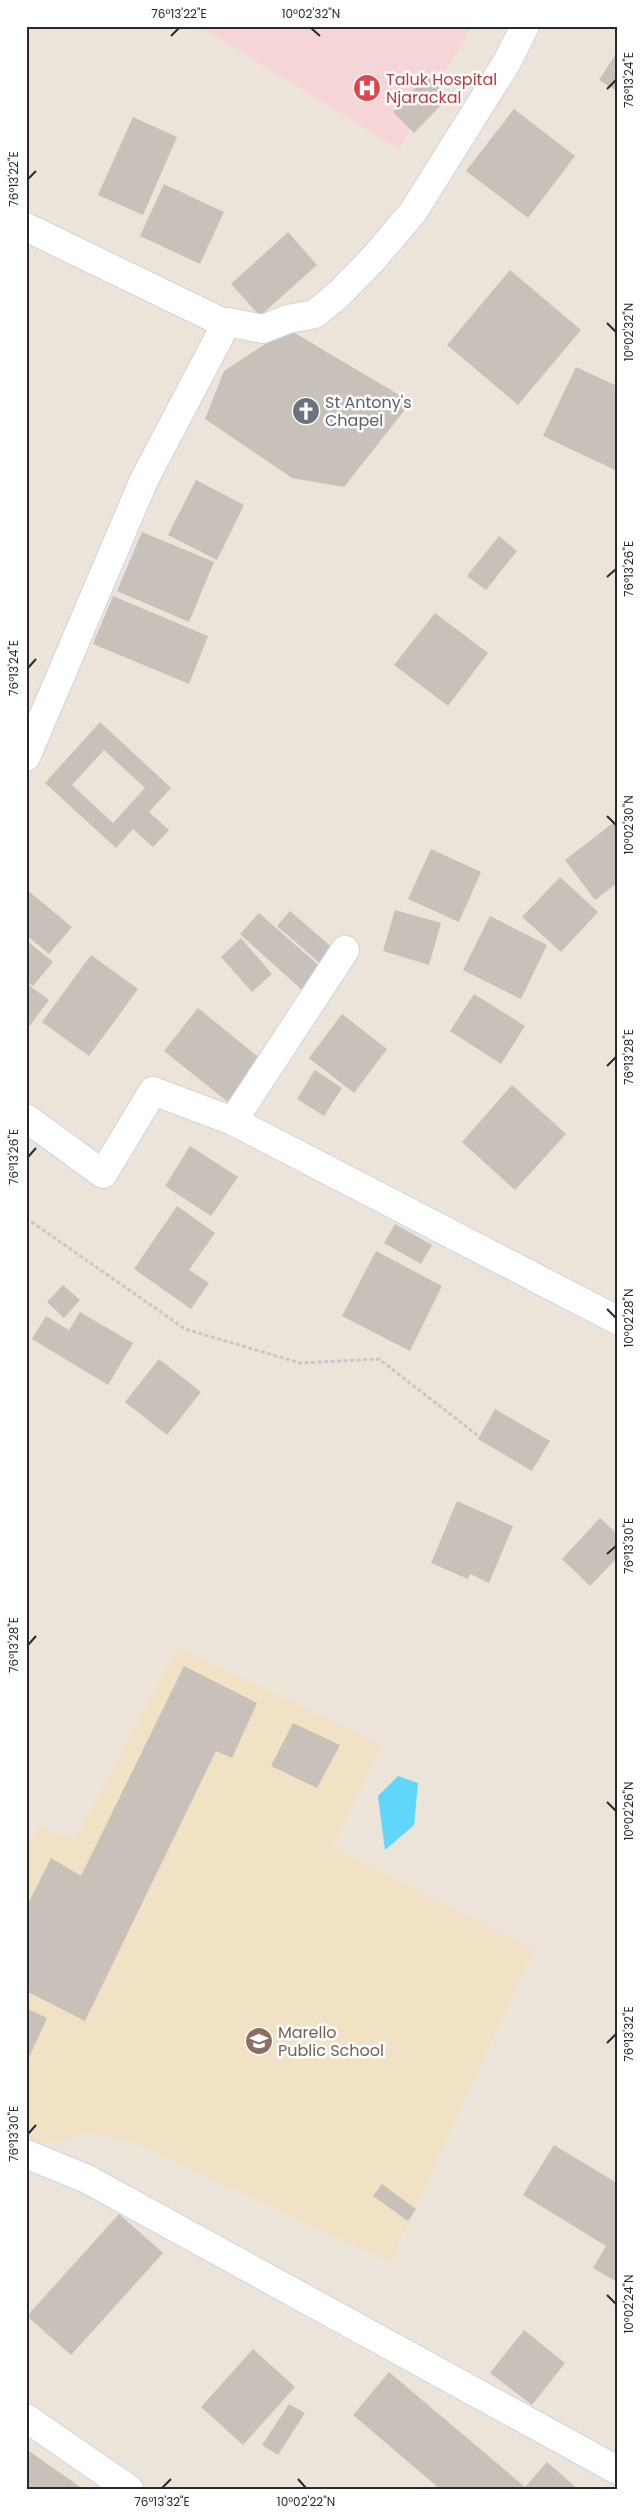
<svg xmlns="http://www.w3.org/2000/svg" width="643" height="2515" viewBox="0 0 643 2515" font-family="Poppins,sans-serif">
<rect width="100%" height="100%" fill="#ede4d9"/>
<polygon fill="#f1e2c6" points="178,1647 382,1745 332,1847 534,1949 390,2262 130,2141 90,2133 26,2149 26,1849 39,1827 75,1840"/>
<polygon fill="#f5d5d7" points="199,26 472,26 399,149"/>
<polygon fill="#60d6fb" points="398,1776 418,1783 414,1825 385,1850 378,1796"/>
<g fill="#c8c1b9" fill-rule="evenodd">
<polygon points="617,52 617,91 599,80"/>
<polygon points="427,76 449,97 414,133 393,112"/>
<polygon points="514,109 575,156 528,218 466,171"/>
<polygon points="133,117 177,137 143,215 98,195"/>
<polygon points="164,184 224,212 200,264 140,236"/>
<polygon points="288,232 317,265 260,316 231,284"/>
<polygon points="510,270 581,330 518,405 447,345"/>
<polygon points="288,329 411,402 344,487 292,478 205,419 224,371"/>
<polygon points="576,367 617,386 617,471 543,436"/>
<polygon points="196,480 244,505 217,560 168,535"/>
<polygon points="142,532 214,562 189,622 117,591"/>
<polygon points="499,536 517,551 486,590 467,576"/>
<polygon points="113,596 208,636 189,684 93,644"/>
<polygon points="435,613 488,653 448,706 394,665"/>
<path d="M100 722 171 788 149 812 169 830 153 847 133 829 116 848 45 783ZM104 750 145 788 113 823 72 785Z"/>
<polygon points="617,820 617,883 595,900 565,860"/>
<polygon points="431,849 481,872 459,922 408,899"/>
<polygon points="560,877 598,912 561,952 522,917"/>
<polygon points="26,889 72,927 49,954 26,935"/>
<polygon points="395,910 441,923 429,965 383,951"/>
<polygon points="290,911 336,951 323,966 277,926"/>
<polygon points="259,913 323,969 303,991 240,934"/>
<polygon points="490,916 547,945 521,999 463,970"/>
<polygon points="241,938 272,974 252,992 221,957"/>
<polygon points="26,940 53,962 33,986 26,981"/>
<polygon points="91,955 138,989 89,1056 42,1022"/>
<polygon points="26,983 49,1000 26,1031"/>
<polygon points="474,994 525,1026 501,1064 450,1031"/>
<polygon points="198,1008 262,1060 228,1102 164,1051"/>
<polygon points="342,1014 387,1049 354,1093 309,1058"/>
<polygon points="315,1070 342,1088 324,1116 297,1099"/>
<polygon points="512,1085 566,1134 515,1190 462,1142"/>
<polygon points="190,1146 238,1177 211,1216 165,1186"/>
<polygon points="177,1206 215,1233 189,1270 209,1283 191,1309 134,1269"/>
<polygon points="395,1224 432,1245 421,1264 384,1243"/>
<polygon points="376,1251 442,1286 410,1351 342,1316"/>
<polygon points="63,1285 80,1300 64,1318 47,1302"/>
<polygon points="80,1312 133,1343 108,1385 32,1339 46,1316 69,1330"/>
<polygon points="159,1359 201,1392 167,1435 125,1402"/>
<polygon points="495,1409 550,1441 532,1471 478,1439"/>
<polygon points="457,1501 513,1526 489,1583 470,1574 468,1579 431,1563"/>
<polygon points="600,1518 617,1534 617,1558 590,1586 562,1559"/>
<polygon points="184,1666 257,1703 232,1758 216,1751 85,2021 26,1991 26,1908 51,1858 81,1876"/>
<polygon points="293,1723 340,1745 317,1788 271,1766"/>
<polygon points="26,2008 47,2018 26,2064"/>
<polygon points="554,2145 617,2183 617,2282 593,2268 606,2246 523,2195"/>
<polygon points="382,2184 416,2209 408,2221 373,2196"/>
<polygon points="119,2214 163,2253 71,2355 27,2316"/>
<polygon points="524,2330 565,2363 532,2405 490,2373"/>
<polygon points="253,2349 295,2387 243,2445 201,2407"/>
<polygon points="389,2372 525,2487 547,2462 578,2489 440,2489 353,2415"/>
<polygon points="289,2404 305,2413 278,2455 262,2445"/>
<polygon points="26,2449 83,2489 26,2489"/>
</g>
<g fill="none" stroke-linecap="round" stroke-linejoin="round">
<g stroke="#ced3e4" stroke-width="30">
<g id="street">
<polyline points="26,227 226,324"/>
<polyline points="26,1118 103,1174 153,1091 233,1121 617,1320"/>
<polyline points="233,1121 345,950"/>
<polyline points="26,2154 87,2179 617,2470"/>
<polyline points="26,2418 129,2489"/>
</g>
</g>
<g stroke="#ced3e4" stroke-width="30">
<polyline id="secondary" points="26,757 144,480 226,324 228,322 263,329 288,319 315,314 340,293 373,259 413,212 507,62 525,26"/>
</g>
<polyline stroke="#c7c7c7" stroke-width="3" stroke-dasharray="4 2.5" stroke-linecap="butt" points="26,1218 185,1329 300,1363 379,1359 477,1435"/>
<use href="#street" stroke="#fff" stroke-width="28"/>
<use href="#secondary" stroke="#fff" stroke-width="28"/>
</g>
<path fill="none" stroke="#292929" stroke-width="2" d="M311 28 320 36M171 36 179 28M607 89 616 80M28 179 36 171M607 323 616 332M607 577 616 569M28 668 36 659M607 816 616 825M607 1066 616 1057M28 1157 36 1148M607 1309 616 1318M607 1554 616 1546M28 1645 36 1636M607 1802 616 1811M607 2043 616 2034M28 2134 36 2125M607 2295 616 2304M298 2479 306 2488M162 2488 171 2479"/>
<defs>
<g id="hospital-disc" transform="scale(1.4375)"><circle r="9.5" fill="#e0444e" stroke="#fff"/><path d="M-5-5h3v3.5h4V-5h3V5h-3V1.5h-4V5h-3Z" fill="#fff"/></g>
<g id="church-disc" transform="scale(1.4375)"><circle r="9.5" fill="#6b7280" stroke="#fff"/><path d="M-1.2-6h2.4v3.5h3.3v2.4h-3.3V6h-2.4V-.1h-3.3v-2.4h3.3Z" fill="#fff"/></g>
<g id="school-disc" transform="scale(1.4375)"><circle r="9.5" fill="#8d6e63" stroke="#fff"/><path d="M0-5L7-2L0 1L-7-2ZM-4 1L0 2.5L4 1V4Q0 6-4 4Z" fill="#fff"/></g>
</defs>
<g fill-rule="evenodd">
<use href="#hospital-disc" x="367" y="88"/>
<use href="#church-disc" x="306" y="411"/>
<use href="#school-disc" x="259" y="2041"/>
</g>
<g text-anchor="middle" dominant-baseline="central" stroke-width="5" stroke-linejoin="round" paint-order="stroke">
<g font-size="16" fill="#be3a42" stroke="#fff" text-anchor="start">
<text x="386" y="79">Taluk Hospital<tspan x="386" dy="18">Njarackal</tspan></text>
</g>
<g font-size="16" fill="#5b616d" stroke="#fff" text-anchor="start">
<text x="325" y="402">St Antony's<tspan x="325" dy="18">Chapel</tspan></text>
</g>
<g font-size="16" fill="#785e54" stroke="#fff" text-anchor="start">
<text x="278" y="2032">Marello<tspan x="278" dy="18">Public School</tspan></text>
</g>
</g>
<rect width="643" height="2515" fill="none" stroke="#ffffff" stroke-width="55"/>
<rect x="28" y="28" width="588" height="2460" fill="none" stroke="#292929" stroke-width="2"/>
<g font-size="12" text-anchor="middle" fill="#292929">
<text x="179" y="18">76°13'22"E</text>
<text x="311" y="18">10°02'32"N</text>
<text transform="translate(629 80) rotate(-90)" y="4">76°13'24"E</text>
<text transform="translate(14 179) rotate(-90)" y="4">76°13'22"E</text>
<text transform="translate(629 332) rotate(-90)" y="4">10°02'32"N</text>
<text transform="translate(629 569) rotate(-90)" y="4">76°13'26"E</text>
<text transform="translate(14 668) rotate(-90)" y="4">76°13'24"E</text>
<text transform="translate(629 825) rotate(-90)" y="4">10°02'30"N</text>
<text transform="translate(629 1057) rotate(-90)" y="4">76°13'28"E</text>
<text transform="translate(14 1157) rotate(-90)" y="4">76°13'26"E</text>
<text transform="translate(629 1318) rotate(-90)" y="4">10°02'28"N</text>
<text transform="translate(629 1546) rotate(-90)" y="4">76°13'30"E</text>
<text transform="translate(14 1645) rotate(-90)" y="4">76°13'28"E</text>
<text transform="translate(629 1811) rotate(-90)" y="4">10°02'26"N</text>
<text transform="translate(629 2034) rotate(-90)" y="4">76°13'32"E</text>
<text transform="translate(14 2134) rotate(-90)" y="4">76°13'30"E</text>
<text transform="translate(629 2304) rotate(-90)" y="4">10°02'24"N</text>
<text x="162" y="2506">76°13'32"E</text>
<text x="306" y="2506">10°02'22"N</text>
</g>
</svg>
